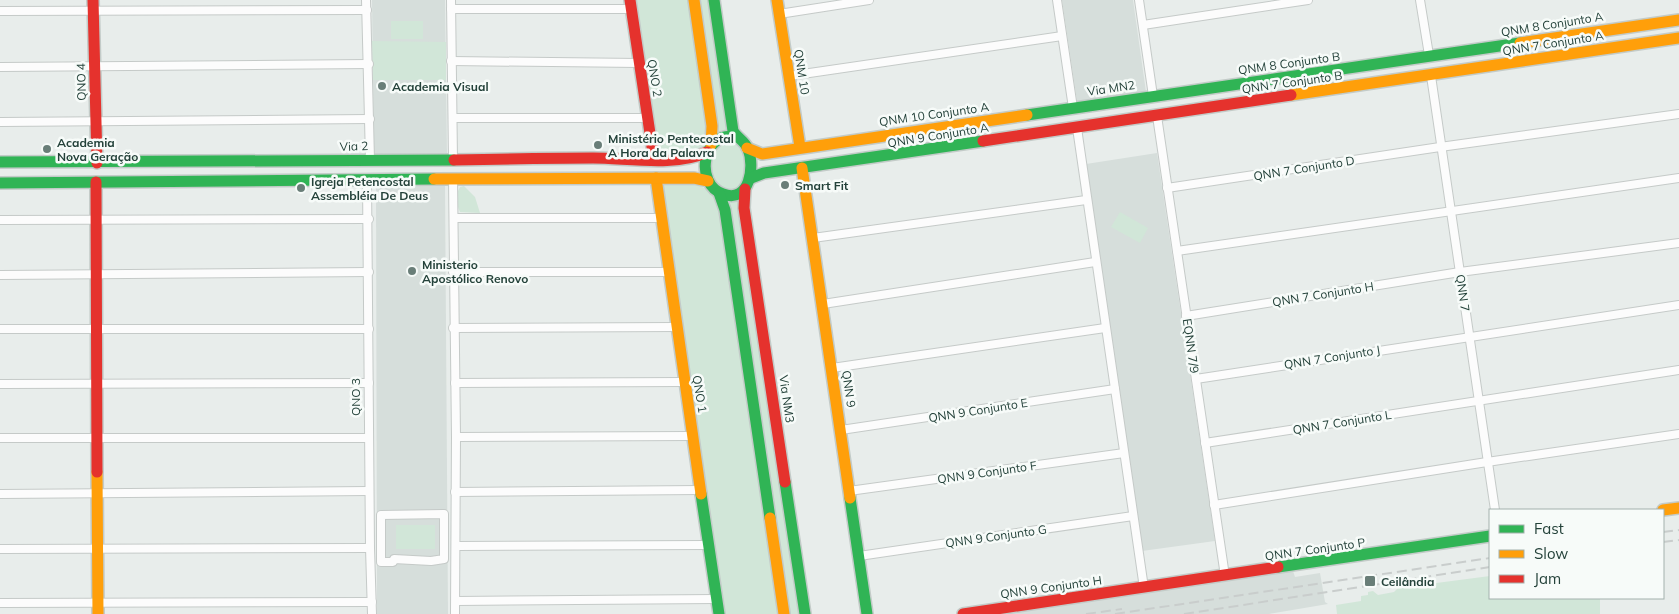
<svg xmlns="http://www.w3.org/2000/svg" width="1679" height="614" viewBox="0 0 1679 614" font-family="Mulish,sans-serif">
<rect width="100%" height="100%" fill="#e8edeb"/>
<g fill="#d6dedb">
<polygon points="372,0 445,0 447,156 374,156"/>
<polygon points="1062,0 1133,0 1146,92 1077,101"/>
<polygon points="1157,153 1215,541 1142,551 1086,164"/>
<polygon points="445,183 448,614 377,614 376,184"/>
<polygon points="1293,571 1295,577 1320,573 1325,602 1328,604 1269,614 1001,614"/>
</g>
<g fill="#d1e6d8">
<path d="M635 0H690L710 133C700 159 686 154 662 154L658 151Z"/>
<polygon points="698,0 710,0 729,130 717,132"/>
<rect x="391" y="21" width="32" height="18"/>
<polygon points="372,41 446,42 446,80 373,80"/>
<path d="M729 141C750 147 756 190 725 191 709 178 701 145 729 141Z"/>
<path d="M664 180C690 180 710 183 721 209L781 614H724L661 194Z"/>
<path d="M464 186 475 197 480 213 460 212C456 203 455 196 460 187Z"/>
<polygon points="740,201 800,614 788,614 728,203"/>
<polygon points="1120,212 1148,228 1140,243 1111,227"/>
<rect x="396" y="525" width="39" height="24"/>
<polygon points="1490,576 1490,598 1600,598 1600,614 1337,614 1336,605 1361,601 1361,596 1368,595 1368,592 1373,591 1378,595 1394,592 1398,588"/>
</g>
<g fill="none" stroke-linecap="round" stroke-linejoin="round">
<g stroke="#c5cac8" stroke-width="10">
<g id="street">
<polyline points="366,0 370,160"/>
<polyline points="451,0 453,159"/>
<polyline points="1057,0 1073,108"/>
<polyline points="1139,0 1153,96"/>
<polyline points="1420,0 1429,55"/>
<polyline points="451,9 631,9"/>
<polyline points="0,11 367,10"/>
<polyline points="779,14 869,0"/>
<polyline points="1143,25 1308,0"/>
<polyline points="451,61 639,63"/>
<polyline points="0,67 369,64"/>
<polyline points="789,76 1062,36"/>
<polyline points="1431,76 1495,510"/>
<polyline points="1157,116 1225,576"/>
<polyline points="453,118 648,118"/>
<polyline points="0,122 370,119"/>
<polyline points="1077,128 1144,588"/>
<polyline points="453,179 456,437 455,614"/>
<polyline points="367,180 370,548 372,614"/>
<polyline points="1167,188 1440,147 1679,114"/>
<polyline points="454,218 660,218"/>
<polyline points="0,220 369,219"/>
<polyline points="813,238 1086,200"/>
<polyline points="1177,251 1679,178"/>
<polyline points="453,272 668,272"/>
<polyline points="0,275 369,272"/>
<polyline points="823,304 1095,262"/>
<polyline points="1186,316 1460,272 1679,243"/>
<polyline points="453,328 677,327"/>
<polyline points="0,329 369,329"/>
<polyline points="832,368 1105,328"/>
<polyline points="1196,379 1679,305"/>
<polyline points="455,383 684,382"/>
<polyline points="0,384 369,383"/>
<polyline points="841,430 1115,389"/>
<polyline points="456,437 693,436"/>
<polyline points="0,438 369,438"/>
<polyline points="1205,443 1679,370"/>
<polyline points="849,491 1124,453"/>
<polyline points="455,492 701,490"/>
<polyline points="0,494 369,491"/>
<polyline points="1214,505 1487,462 1679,434"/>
<polygon points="444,514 444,559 431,561 394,559 393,562 381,562 381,515"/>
<polyline points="456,546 708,545"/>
<polyline points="0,549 370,548"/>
<polyline points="859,556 1133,516"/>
<polyline points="456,601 717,599"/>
<polyline points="0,603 372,602"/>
</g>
</g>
<g stroke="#c3cbc8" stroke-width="14">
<g id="fast">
<path d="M714 0 733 131C737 138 745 141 748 149 755 166 750 204 723 194 694 184 702 130 736 137"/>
<polyline points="1027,115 1520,43"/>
<polyline points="0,162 454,160"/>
<polyline points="751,178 764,173 983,141"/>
<polyline points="0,183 434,179"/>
<polyline points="719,193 725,210 770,518"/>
<polyline points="785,482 805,614"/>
<polyline points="701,494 719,614"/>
<polyline points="850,498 867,614"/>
<polyline points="1278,567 1490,536"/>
</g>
</g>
<g stroke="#c3cbc8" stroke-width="14">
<g id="slow">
<polyline points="694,0 712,126 711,145"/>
<polyline points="777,0 800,147"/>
<polyline points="1520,43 1679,20"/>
<polyline points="1291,95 1679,38"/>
<polyline points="747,148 762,154 1027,115"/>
<polyline points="802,168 850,498"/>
<polyline points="656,178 701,494"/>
<polyline points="434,179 694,178 708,181"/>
<polyline points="97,472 98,614"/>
<polyline points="1663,510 1679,508"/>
<polyline points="770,518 784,614"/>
</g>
</g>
<g stroke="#c3cbc8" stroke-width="14">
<g id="jam">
<polyline points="93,0 97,163"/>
<polyline points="630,0 654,160"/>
<polyline points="983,141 1291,95"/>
<path d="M454 160C500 159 547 158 593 158 627 158 676 167 707 152"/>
<polyline points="96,182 97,472"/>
<polyline points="745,189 744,208 785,482"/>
<polyline points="963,614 1278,567"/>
</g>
</g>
<use href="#street" stroke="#fcfcfc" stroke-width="8"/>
<use href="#fast" stroke="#30b455" stroke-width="11"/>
<use href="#slow" stroke="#ff9f0a" stroke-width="11"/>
<use href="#jam" stroke="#e5322d" stroke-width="11"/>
<g stroke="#c9cdcc" stroke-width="2" stroke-dasharray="10 5" stroke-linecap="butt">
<polyline points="1663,532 1679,530"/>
<polyline points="1663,542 1679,540"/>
<polyline points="1086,614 1122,609"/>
<polyline points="1115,614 1490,558"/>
<polyline points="1184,614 1490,567"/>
</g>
</g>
<g fill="#697e78" stroke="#f7fbf9" stroke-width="2">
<circle cx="382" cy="86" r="5"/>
<circle cx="598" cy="145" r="5"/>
<circle cx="47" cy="149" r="5"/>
<circle cx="785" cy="185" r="5"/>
<circle cx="301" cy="188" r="5"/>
<circle cx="412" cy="271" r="5"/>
<rect x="1364" y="575" width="12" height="12" rx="2.5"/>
</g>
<g text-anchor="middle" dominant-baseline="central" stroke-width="5" stroke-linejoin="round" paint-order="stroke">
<g font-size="12" fill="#24423a" stroke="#f7fbf9">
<text transform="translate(1552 24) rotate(-9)">QNM 8 Conjunto A</text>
<text transform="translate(1553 43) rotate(-9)">QNN 7 Conjunto A</text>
<text transform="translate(1289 63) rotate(-8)">QNM 8 Conjunto B</text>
<text transform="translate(802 72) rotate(81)">QNM 10</text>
<text transform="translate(655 78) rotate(81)">QNO 2</text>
<text transform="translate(81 82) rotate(-91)">QNO 4</text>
<text transform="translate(1292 82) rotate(-8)">QNN 7 Conjunto B</text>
<text transform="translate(1111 88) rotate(-8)">Via MN2</text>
<text transform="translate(934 114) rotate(-8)">QNM 10 Conjunto A</text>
<text transform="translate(938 135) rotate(-9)">QNN 9 Conjunto A</text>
<text transform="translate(354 146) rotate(-2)">Via 2</text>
<text transform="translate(1304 168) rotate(-9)">QNN 7 Conjunto D</text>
<text transform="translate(1463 293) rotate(82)">QNN 7</text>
<text transform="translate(1323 294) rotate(-9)">QNN 7 Conjunto H</text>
<text transform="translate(1191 346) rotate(82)">EQNN 7/9</text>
<text transform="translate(1332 357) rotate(-9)">QNN 7 Conjunto J</text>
<text transform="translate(849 389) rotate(82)">QNN 9</text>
<text transform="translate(700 394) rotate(81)">QNO 1</text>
<text transform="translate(355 397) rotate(-90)">QNO 3</text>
<text transform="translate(787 399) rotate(82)">Via NM3</text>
<text transform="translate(978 410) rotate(-9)">QNN 9 Conjunto E</text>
<text transform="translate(1342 422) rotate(-9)">QNN 7 Conjunto L</text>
<text transform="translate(987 472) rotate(-8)">QNN 9 Conjunto F</text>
<text transform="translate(996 536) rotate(-8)">QNN 9 Conjunto G</text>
<text transform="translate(1315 549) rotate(-8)">QNN 7 Conjunto P</text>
<text transform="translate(1051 587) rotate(-8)">QNN 9 Conjunto H</text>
</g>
<g font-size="12" font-weight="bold" fill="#24423a" stroke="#f7fbf9" text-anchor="start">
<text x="392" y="86">Academia Visual</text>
<text x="608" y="138">Ministério Pentecostal<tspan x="608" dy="14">A Hora da Palavra</tspan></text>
<text x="57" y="142">Academia<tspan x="57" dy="14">Nova Geração</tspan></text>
<text x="311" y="181">Igreja Petencostal<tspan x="311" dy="14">Assembléia De Deus</tspan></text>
<text x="795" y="185">Smart Fit</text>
<text x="422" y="264">Ministerio<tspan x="422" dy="14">Apostólico Renovo</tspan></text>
<text x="1381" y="581">Ceilândia</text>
</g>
</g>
<rect x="1489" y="509" width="175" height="90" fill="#f7fbf9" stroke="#a3b1ad"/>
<rect x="1499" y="525" width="25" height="8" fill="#30b455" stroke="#a3b1ad"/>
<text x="1534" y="534" font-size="15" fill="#24423a">Fast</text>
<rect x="1499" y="550" width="25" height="8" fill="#ff9f0a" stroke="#a3b1ad"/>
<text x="1534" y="559" font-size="15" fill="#24423a">Slow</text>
<rect x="1499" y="575" width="25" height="8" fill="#e5322d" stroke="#a3b1ad"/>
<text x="1534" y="584" font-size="15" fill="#24423a">Jam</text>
</svg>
